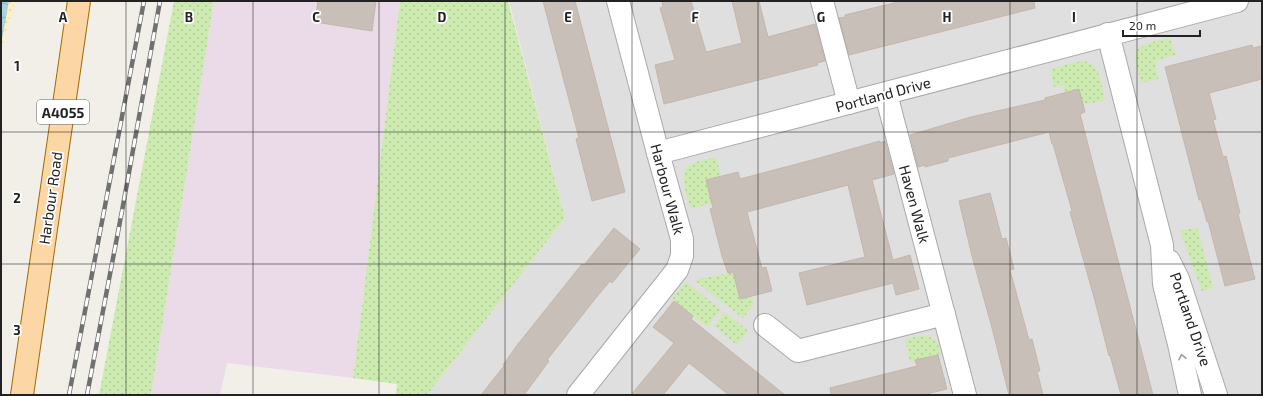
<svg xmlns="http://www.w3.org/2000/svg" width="1263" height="396" viewBox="0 0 1263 396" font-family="'Exo 2',sans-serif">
<defs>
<pattern id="grass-dots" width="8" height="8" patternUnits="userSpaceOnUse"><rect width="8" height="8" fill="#cdebb0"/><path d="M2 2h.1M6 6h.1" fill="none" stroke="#b0c997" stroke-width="1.8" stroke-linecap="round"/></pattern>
<pattern id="sand-dots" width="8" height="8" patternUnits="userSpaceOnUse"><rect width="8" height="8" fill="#fff1ba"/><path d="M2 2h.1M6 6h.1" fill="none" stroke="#dacea0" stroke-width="1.8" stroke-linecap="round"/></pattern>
<pattern id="water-ripples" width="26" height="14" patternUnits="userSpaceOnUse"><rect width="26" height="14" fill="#aad3df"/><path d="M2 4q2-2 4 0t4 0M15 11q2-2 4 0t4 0" fill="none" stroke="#92b5bf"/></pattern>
</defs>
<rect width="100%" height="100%" fill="#f2efe9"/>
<polygon fill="#e0dfdf" points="509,1 1262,1 1262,395 427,395 565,218"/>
<polygon fill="#ebdbe8" points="214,1 400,1 353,378 227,363 220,395 151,395"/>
<g fill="url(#grass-dots)">
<polygon points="174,1 214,1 151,395 99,395"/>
<polygon points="400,1 508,1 565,218 427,395 396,395 397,384 353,378"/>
<path d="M1170 38 1175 55 1155 61 1158 79 1141 83C1139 75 1136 66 1135 58 1134 43 1159 41 1170 38Z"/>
<path d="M1081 61C1100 60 1101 85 1105 100L1083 105 1079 89 1065 93 1063 85 1054 87 1050 69Z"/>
<path d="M716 157 721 176 706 180 712 203 691 209C688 199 679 175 687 167 691 162 709 159 716 157Z"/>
<polygon points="1197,227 1213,288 1202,291 1180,231"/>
<polygon points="733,272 740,299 752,296 754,304 743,318 694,280"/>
<polygon points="686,282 721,310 707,327 672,299"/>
<polygon points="725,312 748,331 737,345 714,326"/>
<path d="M920 336C934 335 938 341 941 354L910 362 905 339Z"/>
</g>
<polygon fill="url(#sand-dots)" points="1,1 15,1 1,48"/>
<polygon fill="url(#water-ripples)" points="1,1 9,1 1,45"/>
<g fill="#c7bfb8" stroke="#c4b6ab">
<polygon points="318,1 376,1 372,31 315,22"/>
<polygon points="543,1 575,1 625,192 592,201 576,139 579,138"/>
<polygon points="662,1 691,1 706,52 742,43 732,1 759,1 768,37 815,24 825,61 817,63 818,65 664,104 655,65 675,60 660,8 663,7"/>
<polygon points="902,1 1034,1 1035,8 849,55 839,18 845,17 845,15"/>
<polygon points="1252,45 1253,48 1262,46 1262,79 1209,93 1216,119 1213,120 1223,157 1226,156 1240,213 1238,214 1255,279 1225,286 1208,221 1207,222 1201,200 1199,200 1165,67"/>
<polygon points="1079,89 1085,112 1080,114 1153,395 1121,395 1110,355 1109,356 1095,301 1070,212 1072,211 1053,144 1052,144 1049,132 948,158 948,161 925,167 925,165 918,167 910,135 971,117 1045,100 1045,98"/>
<polygon points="880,141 880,143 885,141 894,174 872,180 893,260 910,255 919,289 896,295 893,283 807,305 799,273 865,257 848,185 747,212 762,268 766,267 772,291 740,299 733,272 728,273 722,256 710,209 713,208 706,180 738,172 740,179 812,160"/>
<polygon points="990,193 1002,239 1006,238 1014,269 1010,270 1029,340 1032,339 1040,371 1037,371 1043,395 1009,395 991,324 972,256 959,201"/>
<polygon points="614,228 640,249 612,283 610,281 595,299 547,360 549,361 524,395 481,395 504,366 503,365 518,344 582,264 584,265"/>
<polygon points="674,301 693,316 691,319 785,395 729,395 689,363 663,395 631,395 674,343 653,327"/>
<polygon points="938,355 947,389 922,395 831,395 830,388 917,366 915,360"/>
</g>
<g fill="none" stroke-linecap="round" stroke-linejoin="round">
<g stroke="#a9a9a9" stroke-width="24">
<g id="minor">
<polyline points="822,1 849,103"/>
<polyline points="1108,34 1162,245 1164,284 1179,344 1190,395"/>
<polyline points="886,94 965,395"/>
<polyline points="658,153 1237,1"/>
<polyline points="1169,261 1178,279 1216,395"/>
<polyline points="765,325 798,351 944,314"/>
<polyline points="578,395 677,270 682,256 682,239 658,153 618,1"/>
</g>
</g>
<g stroke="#a06b00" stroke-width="24">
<polyline id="major" points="22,395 79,1"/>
</g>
<use href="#minor" stroke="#fff" stroke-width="22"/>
<use href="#major" stroke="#fcd6a4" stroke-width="22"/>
<g stroke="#707070" stroke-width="4.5">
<g id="rail">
<polyline points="69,395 144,1"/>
<polyline points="87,395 122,211 160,1"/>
</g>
</g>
<use href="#rail" stroke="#fff" stroke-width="3" stroke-dasharray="9" stroke-linecap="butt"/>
</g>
<defs><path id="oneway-chevron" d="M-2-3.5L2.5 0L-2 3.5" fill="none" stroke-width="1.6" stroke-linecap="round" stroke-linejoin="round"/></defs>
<use stroke="#9c9c9c" href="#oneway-chevron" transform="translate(1182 357) rotate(-102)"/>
<path fill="none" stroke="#222" stroke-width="1" stroke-opacity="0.55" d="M126 1V395M253 1V395M379 1V395M505 1V395M632 1V395M758 1V395M884 1V395M1010 1V395M1137 1V395M1 132H1262M1 264H1262"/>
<g text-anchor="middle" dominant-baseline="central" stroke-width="3.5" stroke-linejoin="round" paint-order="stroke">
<rect fill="#fff" stroke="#646464" stroke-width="1" x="37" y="100" width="52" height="24" rx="3"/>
<g font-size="14" font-weight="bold" fill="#222">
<text x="63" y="112">A4055</text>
</g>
<g font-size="15" fill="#222" stroke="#fff">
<text transform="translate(883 94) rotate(-15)">Portland Drive</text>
<text transform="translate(668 189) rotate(75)">Harbour Walk</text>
<text transform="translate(50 198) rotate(-82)">Harbour Road</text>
<text transform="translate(915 204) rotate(75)">Haven Walk</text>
<text transform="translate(1191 319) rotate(71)">Portland Drive</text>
</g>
</g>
<g font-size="13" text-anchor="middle" font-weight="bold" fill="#222" stroke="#fff" stroke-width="3.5" stroke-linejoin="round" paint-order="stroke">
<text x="63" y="22">A</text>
<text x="189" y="22">B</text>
<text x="316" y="22">C</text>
<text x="442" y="22">D</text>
<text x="568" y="22">E</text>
<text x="695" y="22">F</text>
<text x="821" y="22">G</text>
<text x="947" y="22">H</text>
<text x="1074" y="22">I</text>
<text x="17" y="71">1</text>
<text x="17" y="203">2</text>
<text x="17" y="335">3</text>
</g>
<rect width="1263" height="396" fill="none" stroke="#222222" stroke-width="4"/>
<path d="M1123 30v6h77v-6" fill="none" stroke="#222222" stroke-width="2"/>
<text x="1129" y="30" font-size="12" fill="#222222" stroke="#ffffff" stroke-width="3" paint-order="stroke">20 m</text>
</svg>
